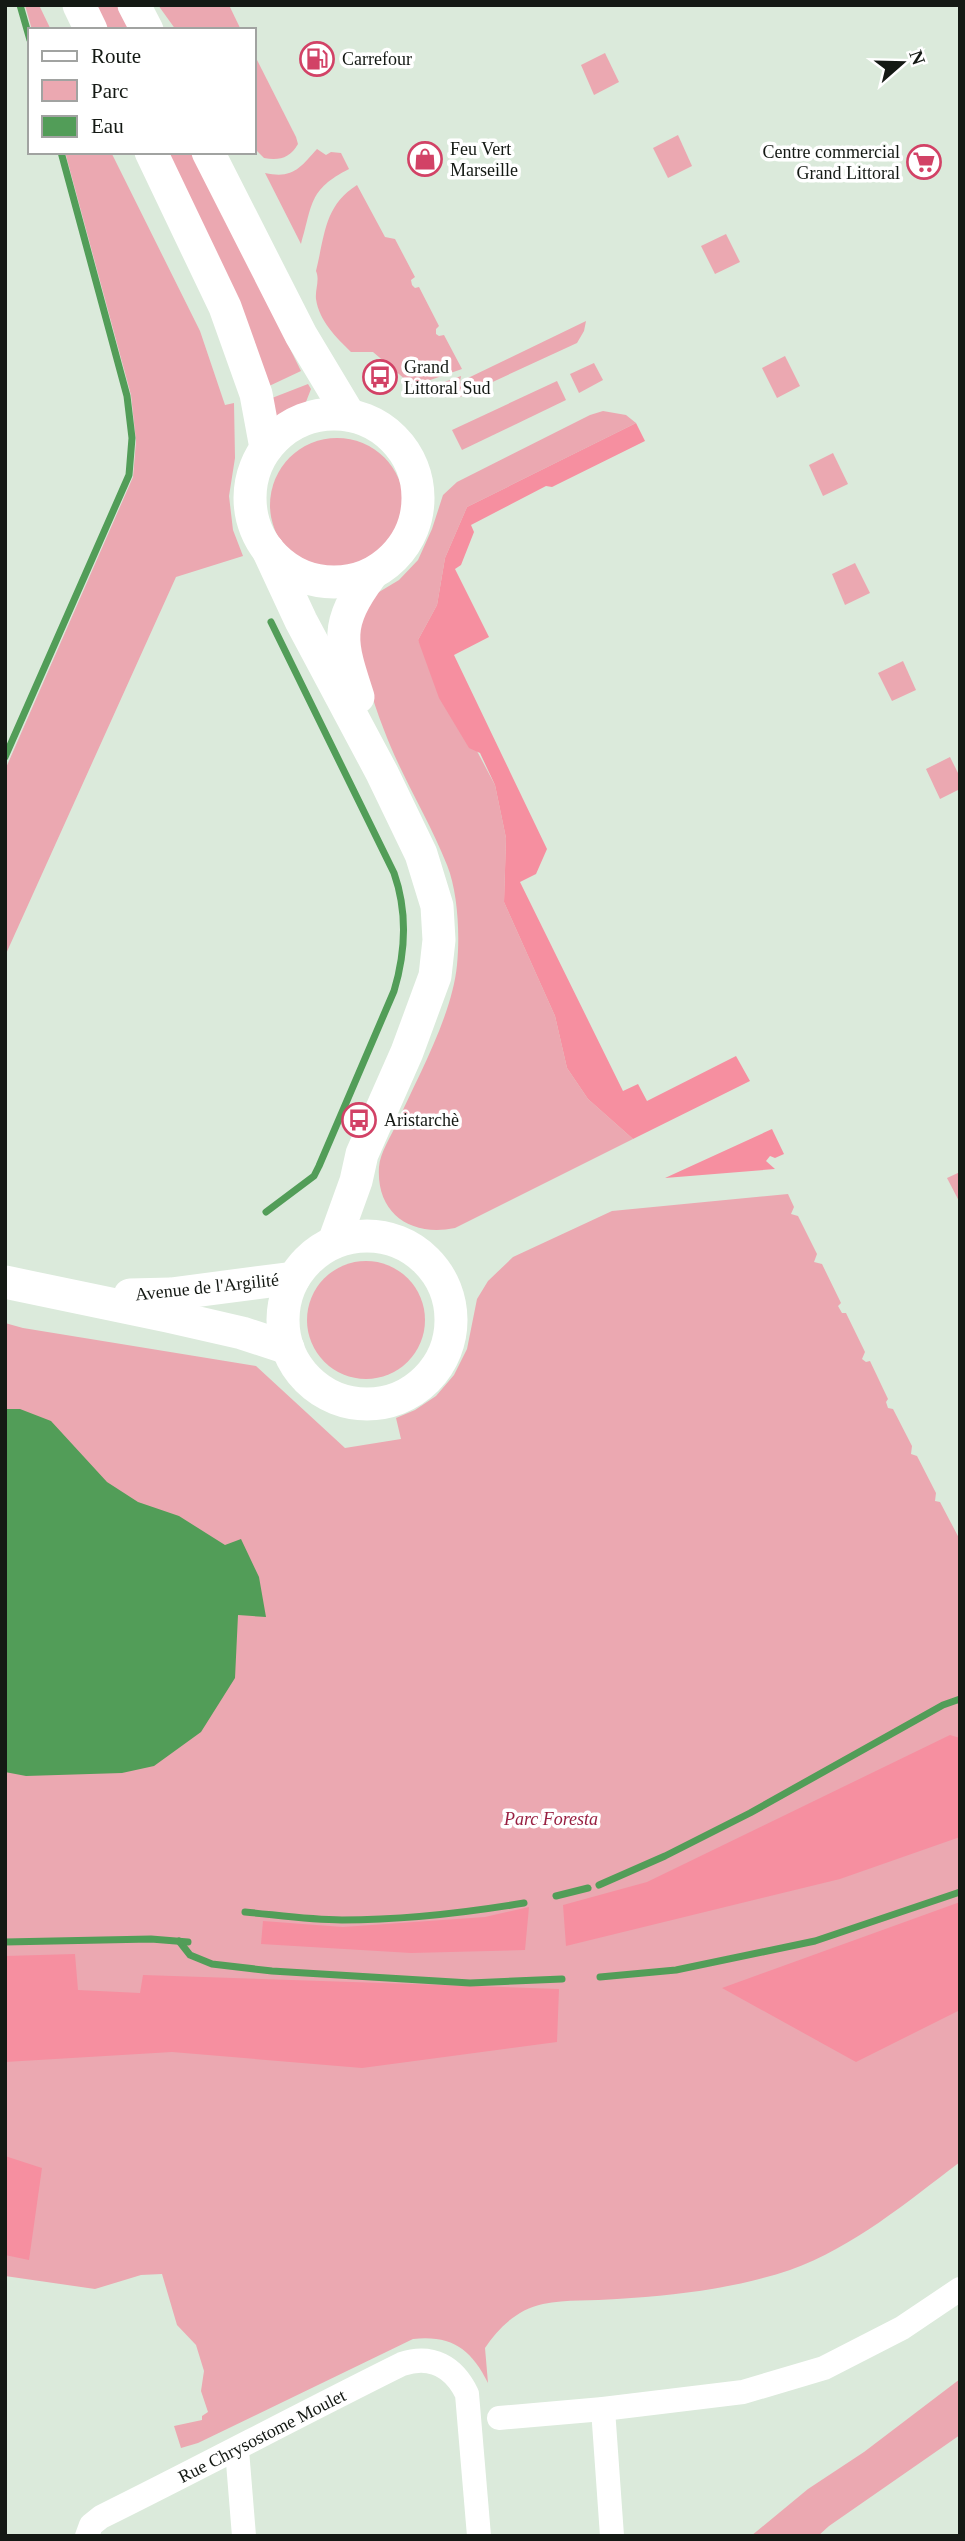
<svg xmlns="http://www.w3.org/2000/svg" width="965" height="2541" viewBox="0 0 965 2541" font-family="Georgia,serif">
<rect width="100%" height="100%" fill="#dbeadb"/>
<g fill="#eba8b1">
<polygon points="25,5 39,5 51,30 32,30"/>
<polygon points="94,5 122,5 134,30 106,30"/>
<polygon points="158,5 229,5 241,30 176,30"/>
<polygon points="605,53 619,82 594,95 581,65"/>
<path d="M254 54 296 137 298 144C290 158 279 161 264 158L254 148Z"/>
<polygon points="678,135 692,166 668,178 653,148"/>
<path d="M317 149 326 155 331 152 341 153 349 169C308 190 313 204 301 244L265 173C293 179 300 168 317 149Z"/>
<polygon points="65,152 111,152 200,331 225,405 234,403 235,458 229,496 233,530 243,556 176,577 5,956 5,770 133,477 136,441 131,395"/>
<polygon points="165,152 193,152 301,371 267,387"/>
<path d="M357 185 385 237 395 239 415 277 411 280 412 285 415 288 419 287 439 326 436 329V334L439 336 444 335 462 369 413 386 373 352H351C337 338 319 321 316 299 315 289 320 280 316 271 325 235 324 206 357 185Z"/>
<polygon points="726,234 740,262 715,274 701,246"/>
<polygon points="586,321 584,331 577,343 460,397 457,392 428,394 425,389 461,376 460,382 466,386 468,384 468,378"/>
<polygon points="785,356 800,386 777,398 762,368"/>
<polygon points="594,363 603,380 579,393 570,374"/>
<polygon points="557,381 566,400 462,450 452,430"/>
<polygon points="308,384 311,389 304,407 289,412 275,422 272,398"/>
<path d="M603 411 626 415 636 423 467 507 445 558 437 605 418 640 495 785 506 838 504 902 555 1016 567 1068 588 1099 633 1139 455 1228C411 1237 376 1214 379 1167 380 1153 391 1136 397 1123 418 1076 452 1016 457 965 460 935 458 892 447 865 429 819 401 776 384 730 371 697 362 662 355 628L374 595 399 580 418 560 432 529 443 495 457 482 590 415Z"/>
<circle cx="337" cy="505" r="67"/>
<polygon points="833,453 848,484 823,496 809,465"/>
<polygon points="855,563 870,593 845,605 832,574"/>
<polygon points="903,661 916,690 892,701 878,673"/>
<polygon points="950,757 960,777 960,789 940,799 926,769"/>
<polygon points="960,1172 960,1203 947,1178"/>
<path d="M788 1194 794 1207 791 1214 798 1216 817 1254 814 1262 822 1264 841 1303 838 1306 842 1313H846L865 1352 862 1359 866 1362 870 1361 888 1399 886 1402 888 1408 893 1409 912 1446 911 1454 917 1456 936 1493 935 1501 940 1502 960 1540V2162C907 2202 854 2247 790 2270 733 2289 677 2295 617 2299 593 2301 566 2299 543 2304 518 2309 498 2328 485 2348L488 2383C471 2349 452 2335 413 2339L198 2443 181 2448 174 2426 202 2420V2416L208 2412 201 2391 204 2371 196 2345 177 2325 162 2274 141 2275 95 2289 5 2276V1323L23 1328 256 1366 345 1448 401 1439 396 1418 415 1410 436 1396 454 1375 467 1349 477 1299 488 1281 513 1257 612 1211Z"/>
<circle cx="366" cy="1320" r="59"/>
<polygon points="960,2379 960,2435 829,2526 818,2536 751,2536 808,2489 864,2452"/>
</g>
<g fill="#f68fa0">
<polygon points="636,423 645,441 552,487 546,486 471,525 474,532 461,565 455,569 489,637 454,655 547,849 536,874 520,882 623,1091 638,1084 647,1101 736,1056 750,1081 633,1139 588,1099 567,1068 555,1016 504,902 506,838 495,785 480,753 469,748 439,698 418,640 437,605 445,558 467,507"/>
<polygon points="772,1129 784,1154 775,1158 770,1156 766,1161 775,1169 665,1178"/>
<polygon points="950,1735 960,1738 960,1837 840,1879 566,1946 563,1905 647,1882"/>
<polygon points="960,1902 960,2010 856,2062 722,1988"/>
<polygon points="529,1907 525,1950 411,1953 261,1944 263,1921 343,1927 485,1917"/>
<polygon points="75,1954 78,1990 140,1993 143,1975 559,1989 557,2042 362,2068 172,2052 5,2062 5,1956"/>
<polygon points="5,2156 42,2168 29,2260 5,2255"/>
</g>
<polygon fill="#529d58" points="5,1409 20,1409 51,1421 107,1482 138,1502 179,1516 225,1545 241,1539 259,1577 266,1617 238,1615 235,1678 201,1732 154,1766 122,1773 26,1776 5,1772"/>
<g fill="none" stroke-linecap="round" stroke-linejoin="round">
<g stroke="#529d58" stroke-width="7">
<polyline points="20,5 30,40"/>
<polyline points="5,757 129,475 132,438 127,396 61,152"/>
<path d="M266 1212 314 1176 319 1166 394 991C406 951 408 913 394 873L271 622"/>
<polyline points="599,1885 665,1856 750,1813 943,1705 960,1699"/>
<polyline points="556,1896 588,1888"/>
<path d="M245 1912C277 1915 310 1920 342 1920 403 1920 464 1913 524 1903"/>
<polyline points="179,1941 190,1955 212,1964 272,1971 470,1983 562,1979"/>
<polyline points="5,1942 151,1939 188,1942"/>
<polyline points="600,1977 676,1970 815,1941 960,1892"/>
</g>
<g stroke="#fff" stroke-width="24">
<polyline points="603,2409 612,2536"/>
<polyline points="499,2418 603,2409 743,2392 824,2368 902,2328 960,2289"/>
<polyline points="237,2450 244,2536"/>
<path d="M87 2536 91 2525 101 2517C202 2467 301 2414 402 2364 432 2354 454 2367 467 2394L479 2536"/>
</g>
<g stroke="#fff" stroke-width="33">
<polyline points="79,5 91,30"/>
<polyline points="134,5 147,30"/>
<polyline points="151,152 225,307 256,394 266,448"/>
<polyline points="208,152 301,335 349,415"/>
<circle cx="334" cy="498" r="84"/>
<polyline points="268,550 301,621 382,773 421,854 437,906 439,940 435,976 407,1052 362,1154 356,1181 334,1242"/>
<path d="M358 697C340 642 334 625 371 575"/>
<circle cx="367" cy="1320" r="84"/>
<polyline points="5,1282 168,1316 242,1333 288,1348"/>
<polyline points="130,1295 171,1294 294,1278"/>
</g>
</g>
<defs>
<g id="fuel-ring" transform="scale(1.75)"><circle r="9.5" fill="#fff" stroke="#d24266" stroke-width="1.5"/><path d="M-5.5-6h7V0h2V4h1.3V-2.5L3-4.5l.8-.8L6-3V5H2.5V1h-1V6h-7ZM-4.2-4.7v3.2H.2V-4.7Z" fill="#d24266"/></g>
<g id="shop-ring" transform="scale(1.75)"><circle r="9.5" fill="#fff" stroke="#d24266" stroke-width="1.5"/><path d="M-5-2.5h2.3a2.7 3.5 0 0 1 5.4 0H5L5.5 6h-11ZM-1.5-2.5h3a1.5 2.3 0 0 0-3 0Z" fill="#d24266"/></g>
<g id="supermarket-ring" transform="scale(1.75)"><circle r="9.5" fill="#fff" stroke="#d24266" stroke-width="1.5"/><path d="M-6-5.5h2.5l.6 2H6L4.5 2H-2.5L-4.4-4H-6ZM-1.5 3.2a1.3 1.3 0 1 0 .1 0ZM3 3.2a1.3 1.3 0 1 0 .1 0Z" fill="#d24266"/></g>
<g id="bus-ring" transform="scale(1.75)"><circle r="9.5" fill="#fff" stroke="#d24266" stroke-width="1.5"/><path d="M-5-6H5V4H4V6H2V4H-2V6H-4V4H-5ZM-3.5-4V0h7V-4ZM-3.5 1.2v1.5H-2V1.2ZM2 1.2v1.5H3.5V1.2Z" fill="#d24266"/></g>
</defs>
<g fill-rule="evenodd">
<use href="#fuel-ring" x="317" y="59"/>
<use href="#shop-ring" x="425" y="159"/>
<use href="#supermarket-ring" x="924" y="162"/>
<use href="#bus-ring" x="380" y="377"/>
<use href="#bus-ring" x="359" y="1120"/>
</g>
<g text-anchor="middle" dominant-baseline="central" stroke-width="7" stroke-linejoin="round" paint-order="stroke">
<g font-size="18" fill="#141914" stroke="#fff" text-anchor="start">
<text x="342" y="59">Carrefour</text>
<text x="450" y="149">Feu Vert<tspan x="450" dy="21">Marseille</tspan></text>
<text x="900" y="152" text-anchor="end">Centre commercial<tspan x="900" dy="21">Grand Littoral</tspan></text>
<text x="404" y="367">Grand<tspan x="404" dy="21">Littoral Sud</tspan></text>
<text x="384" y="1120">Aristarchè</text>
</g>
<g font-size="18" fill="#141914" stroke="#fff">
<text transform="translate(207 1287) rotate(-6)">Avenue de l'Argilité</text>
<text transform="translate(262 2436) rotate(-27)">Rue Chrysostome Moulet</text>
</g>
<g font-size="18" font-style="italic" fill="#982042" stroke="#fff">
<text x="551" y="1819">Parc Foresta</text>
</g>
</g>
<rect width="965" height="2541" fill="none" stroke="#141914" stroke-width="14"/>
<rect x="28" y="28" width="228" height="126" fill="#ffffff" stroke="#a1a3a1" stroke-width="2"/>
<rect x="42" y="51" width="35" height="10" fill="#ffffff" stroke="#a1a3a1" stroke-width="2"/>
<text x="91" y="63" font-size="21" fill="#141914">Route</text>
<rect x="42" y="80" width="35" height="21" fill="#eba8b1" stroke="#a1a3a1" stroke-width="2"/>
<text x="91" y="98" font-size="21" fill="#141914">Parc</text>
<rect x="42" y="116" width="35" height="21" fill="#529d58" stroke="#a1a3a1" stroke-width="2"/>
<text x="91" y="133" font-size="21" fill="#141914">Eau</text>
<g transform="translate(902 63) rotate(70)" stroke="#ffffff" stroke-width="5" paint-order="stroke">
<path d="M0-5L12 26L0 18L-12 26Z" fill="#141914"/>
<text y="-10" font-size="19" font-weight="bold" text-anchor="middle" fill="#141914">N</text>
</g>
</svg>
